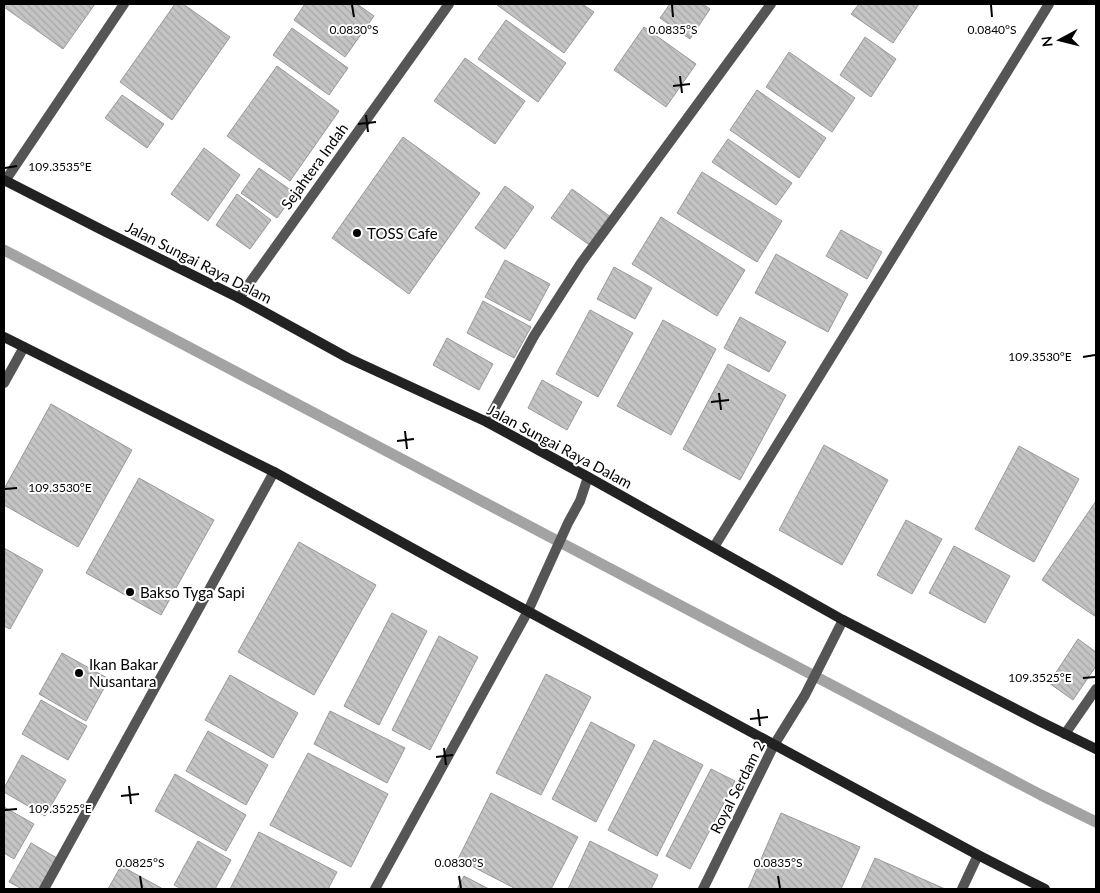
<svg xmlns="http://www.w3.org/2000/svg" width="1100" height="893" viewBox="0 0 1100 893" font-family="Lato,sans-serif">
<defs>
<pattern id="building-back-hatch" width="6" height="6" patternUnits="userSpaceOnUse" patternTransform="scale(1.25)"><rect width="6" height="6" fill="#c4c4c4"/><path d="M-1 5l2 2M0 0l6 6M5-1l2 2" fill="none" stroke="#a7a7a7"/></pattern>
</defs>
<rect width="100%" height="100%" fill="#fff"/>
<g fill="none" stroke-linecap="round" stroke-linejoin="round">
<polyline stroke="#a3a3a3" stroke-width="11" points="4,250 1041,795 1096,822"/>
</g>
<g fill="url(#building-back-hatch)" stroke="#999">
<polygon points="4,4 95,4 63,49 4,7"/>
<polygon points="175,4 183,4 230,37 172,120 120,82"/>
<polygon points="305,4 357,4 374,16 345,57 294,20"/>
<polygon points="497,4 582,4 594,12 564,53 497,5"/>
<polygon points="670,4 703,4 710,9 690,39 660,18"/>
<polygon points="859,4 919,4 893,43 851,14"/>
<polygon points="506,20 566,63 538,102 478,59"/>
<polygon points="644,27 696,64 666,107 614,70"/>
<polygon points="292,28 348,68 329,95 273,55"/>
<polygon points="865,37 896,59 871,97 840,75"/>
<polygon points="789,52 855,98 832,132 766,87"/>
<polygon points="465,58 525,101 495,144 434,101"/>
<polygon points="277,66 339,111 290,181 227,136"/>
<polygon points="757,90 826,138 799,178 730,130"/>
<polygon points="122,95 164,124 147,148 105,118"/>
<polygon points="403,137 480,193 409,294 332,238"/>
<polygon points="728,139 792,183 776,205 712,162"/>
<polygon points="204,148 240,175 208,221 171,194"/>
<polygon points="259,168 295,193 277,218 241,193"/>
<polygon points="702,172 782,221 757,262 677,213"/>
<polygon points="505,186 534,207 505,249 475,228"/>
<polygon points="572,189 611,217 591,246 551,218"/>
<polygon points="237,194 271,220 250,249 216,225"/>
<polygon points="661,217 745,270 717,316 632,264"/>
<polygon points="841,230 882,252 867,279 826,256"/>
<polygon points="776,254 848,294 828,332 755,293"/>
<polygon points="505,260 550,284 530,321 485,297"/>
<polygon points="614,267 652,288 635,319 597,299"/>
<polygon points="483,301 531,327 514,358 467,333"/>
<polygon points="590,310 633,333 598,397 556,374"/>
<polygon points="740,317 786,342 769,372 724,348"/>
<polygon points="663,320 716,349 671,435 617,406"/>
<polygon points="447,338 493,364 479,390 433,365"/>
<polygon points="728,364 786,395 740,480 683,449"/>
<polygon points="542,380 582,402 567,430 528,408"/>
<polygon points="51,404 132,450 78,547 4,505 4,489"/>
<polygon points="824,445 888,480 842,565 779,530"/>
<polygon points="1019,446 1079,479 1034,562 975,529"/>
<polygon points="139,478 214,520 161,615 86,573"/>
<polygon points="1096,501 1096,617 1042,580"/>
<polygon points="906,520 942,539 912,594 877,575"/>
<polygon points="299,542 376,585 314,695 238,652"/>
<polygon points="954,546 1010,576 985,623 929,593"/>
<polygon points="4,548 43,570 10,629 4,626"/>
<polygon points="392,613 427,631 379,725 344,706"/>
<polygon points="439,636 478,657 430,750 392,730"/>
<polygon points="1078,639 1096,652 1096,666 1073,700 1049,683"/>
<polygon points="62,653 109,679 86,721 39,694"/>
<polygon points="546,674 591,697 541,795 496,773"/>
<polygon points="230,675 298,713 273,758 205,720"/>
<polygon points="41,700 87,726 68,760 22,734"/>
<polygon points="330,711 405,748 387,783 314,744"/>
<polygon points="591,722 635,745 596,822 552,799"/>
<polygon points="208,731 268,765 246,805 186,771"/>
<polygon points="654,740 703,765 657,856 608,830"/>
<polygon points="308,753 388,794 351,867 270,825"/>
<polygon points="22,755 66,780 45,816 4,792 4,788"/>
<polygon points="711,769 735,781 690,869 666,856"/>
<polygon points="175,774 246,815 226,851 155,811"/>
<polygon points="491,793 578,837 551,889 516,889 458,859"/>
<polygon points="4,807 34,824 14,859 4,853"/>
<polygon points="781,813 860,847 841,889 748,889"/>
<polygon points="259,832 337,872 328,889 230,889"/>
<polygon points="198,841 231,860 215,889 182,889 174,885"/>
<polygon points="590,841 658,875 651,889 568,889"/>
<polygon points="31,843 57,858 39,889 22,889 9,882"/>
<polygon points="875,858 945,889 861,889"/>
<polygon points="121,866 163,889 108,889"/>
<polygon points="464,876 489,889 457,889"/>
</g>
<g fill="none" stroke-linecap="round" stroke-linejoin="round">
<g stroke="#555" stroke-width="10">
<polyline points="5,181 124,4"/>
<polyline points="239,298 449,4"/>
<polyline points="4,383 24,347"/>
<polyline points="487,422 534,336 581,263 771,4"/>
<polyline points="714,547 1049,4"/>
<polyline points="1065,734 1096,689"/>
<polyline points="44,889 274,472"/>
<polyline points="375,889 528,611 568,523 580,501 588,477"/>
<polyline points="703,889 774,745 805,695 843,620"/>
<polyline points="962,889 978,855"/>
</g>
<g stroke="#222" stroke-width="10">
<polyline points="4,180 104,231 239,298 348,358 487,422 588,477 843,620 1039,721 1096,749"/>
<polyline points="4,337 274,472 461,575 978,855 1045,889"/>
</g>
</g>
<path fill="none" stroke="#000" stroke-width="2" d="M352 5 354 17M672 5 673 17M991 5 992 17M680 76 682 93M673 86 690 84M366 115 368 132M358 124 376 122M5 168 17 166M1083 357 1095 355M719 393 721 410M711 402 729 400M405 431 407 449M397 441 414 439M5 489 17 488M1083 678 1095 677M758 709 760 726M750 719 768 717M444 748 446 765M436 757 453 755M129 786 131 804M121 796 139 794M5 810 17 809M140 876 142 888M459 876 461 888M778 876 780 888"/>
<g fill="#000" stroke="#fff" stroke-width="2">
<circle cx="357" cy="233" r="5"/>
<circle cx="130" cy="592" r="5"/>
<circle cx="79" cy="673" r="5"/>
</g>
<g text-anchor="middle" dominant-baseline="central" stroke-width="4" stroke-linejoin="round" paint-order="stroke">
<g font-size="15" fill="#000" stroke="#fff">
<text transform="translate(314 166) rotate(-54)">Sejahtera Indah</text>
<text transform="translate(199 262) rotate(27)">Jalan Sungai Raya Dalam</text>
<text transform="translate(560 446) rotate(28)">Jalan Sungai Raya Dalam</text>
<text transform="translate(737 787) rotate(-63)">Royal Serdam 2</text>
</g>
<g font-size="15" fill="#000" stroke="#fff" text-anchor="start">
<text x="367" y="233">TOSS Cafe</text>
<text x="140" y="592">Bakso Tyga Sapi</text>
<text x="89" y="664">Ikan Bakar<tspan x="89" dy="17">Nusantara</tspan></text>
</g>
</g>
<g font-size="12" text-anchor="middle" fill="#000" stroke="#fff" stroke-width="4" stroke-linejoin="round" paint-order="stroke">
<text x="354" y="34">0.0830°S</text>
<text x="673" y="34">0.0835°S</text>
<text x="992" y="34">0.0840°S</text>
<text x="60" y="171">109.3535°E</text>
<text x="1040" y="361">109.3530°E</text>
<text x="60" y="492">109.3530°E</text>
<text x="1040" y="682">109.3525°E</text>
<text x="60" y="813">109.3525°E</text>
<text x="140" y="867">0.0825°S</text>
<text x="459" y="867">0.0830°S</text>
<text x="778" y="867">0.0835°S</text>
</g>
<rect width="1100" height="893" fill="none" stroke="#000000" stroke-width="10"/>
<g transform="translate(1060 40) rotate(263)" stroke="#ffffff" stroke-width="4" paint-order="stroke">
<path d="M0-4L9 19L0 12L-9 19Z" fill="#000000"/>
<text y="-8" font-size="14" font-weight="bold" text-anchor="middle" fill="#000000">N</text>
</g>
</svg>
